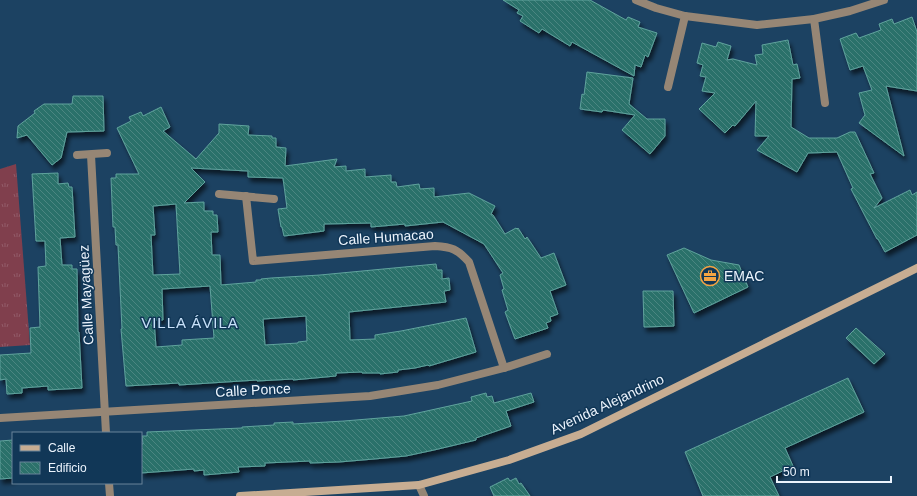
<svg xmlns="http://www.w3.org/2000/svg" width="917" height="496" viewBox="0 0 917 496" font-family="Helvetica,sans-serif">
<defs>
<pattern id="grass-tufts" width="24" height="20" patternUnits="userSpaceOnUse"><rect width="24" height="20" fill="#803f4d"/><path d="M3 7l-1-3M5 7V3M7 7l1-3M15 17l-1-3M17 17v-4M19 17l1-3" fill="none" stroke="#925b68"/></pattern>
<pattern id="building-back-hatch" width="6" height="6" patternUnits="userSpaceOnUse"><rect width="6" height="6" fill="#2c716b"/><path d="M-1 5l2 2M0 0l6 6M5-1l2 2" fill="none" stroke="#4b8681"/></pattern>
<filter id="shadow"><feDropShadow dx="2.5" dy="4.5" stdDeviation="2" flood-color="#0009"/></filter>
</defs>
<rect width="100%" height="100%" fill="#1c4262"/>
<polygon fill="url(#grass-tufts)" points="16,164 30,345 0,347 0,169"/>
<g fill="url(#building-back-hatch)" stroke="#5fa39d" fill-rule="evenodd" filter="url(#shadow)">
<polygon points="503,0 590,0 626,20 628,17 640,22 638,27 657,33 648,57 645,55 641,67 635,65 634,76 572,42 570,46 542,29 539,33 520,21 523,16 517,13 519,10"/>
<polygon points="912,17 917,32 917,91 886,86 904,156 859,123 865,115 859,93 872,90 863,66 850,70 840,39 856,33 859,38 881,30 879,24 892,19 894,24"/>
<polygon points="788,40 793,65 797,64 800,78 792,79 791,127 809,138 837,138 850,132 855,132 874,173 870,174 882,198 874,208 910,190 912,195 917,192 917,235 885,252 878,239 877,239 851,189 853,188 837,152 808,153 797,172 757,150 769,136 755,136 756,101 735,126 733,125 725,133 699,109 715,93 702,91 706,77 700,76 703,65 697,63 702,43 716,47 718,42 731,46 727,60 733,59 757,65 755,55 763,54 762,45"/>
<polygon points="587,72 633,78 629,104 647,119 665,119 665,136 650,154 622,130 635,115 603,110 602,112 580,109 582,94 584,95"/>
<polygon points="73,96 103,96 104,131 67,132 61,158 52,165 27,135 17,138 18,126 35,113 34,111 44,104 72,104"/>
<path d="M161 107 170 127 163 131 196 159 219 133V124L249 126 248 135 272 136V138H276V147L286 148 285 166 337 159 334 167 346 166V171L365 169V177L391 175V182H396L397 187 419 184 420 189 434 188V197L469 193 495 206 491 214 493 215 505 234 516 228 517 229 518 228 525 239 527 237 541 258 554 253 566 285 550 291 558 314 550 317 551 321 546 323 548 328 515 339 505 312 508 310 502 290 504 289 500 275 503 273 484 244 443 222 405 226V224L371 227V223L324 224V231L284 236 282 227H281L278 209 287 208 283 178 248 177V171L191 168 205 182 184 203 204 202V211H213V215H217L218 232H211L212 255H220L221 285 256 282V280H261V279L271 278 320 275 436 264 437 270H442V279L449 278 450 290 444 291 446 302 349 312 350 340 375 339V335L401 331 466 318 476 352 429 366 428 365 415 368 398 370V372L380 374V373H362V372L336 373V376L293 380V379L257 381V380L179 385V383L126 386 121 329H122L118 245H116L115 227H113L111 178H116V174H139L117 128 131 121 129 117 141 112 143 116ZM176 204 180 274 153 275 151 235H155L153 206ZM210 286 214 338 182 340V345L156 347 154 320H163L162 289ZM306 316 307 341 298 342V343L265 345 263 319Z"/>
<polygon points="58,173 58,184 68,183 69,187 72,187 75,237 60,238 62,265 72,265 72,269 77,269 78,332 79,332 82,388 48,390 48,386 22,388 22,393 7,394 6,379 0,380 0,355 31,353 30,328 40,327 38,267 46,266 45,241 36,241 32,174"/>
<polygon points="684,248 711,260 739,265 748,287 694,313 667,255"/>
<polygon points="643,291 673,291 674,326 644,327"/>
<polygon points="856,328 885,354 874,364 846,338"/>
<polygon points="848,378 864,412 785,448 793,466 770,477 779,496 703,496 685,452"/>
<polygon points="486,393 487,397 492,396 494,403 531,393 534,402 506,411 511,426 476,438 476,440 434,450 406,456 374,459 339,462 310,463 310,461 265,463 265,466 238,467 239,472 204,475 204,470 194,471 194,469 141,473 141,444 143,444 142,436 147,436 147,432 242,428 242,427 274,425 274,423 293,422 293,424 344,421 404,416 472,401 471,397"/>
<polygon points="13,440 13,478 0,479 0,441"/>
<polygon points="508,478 510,481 516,478 519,484 521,483 530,496 494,496 490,487"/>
</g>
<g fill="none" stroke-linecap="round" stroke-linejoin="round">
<g stroke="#968675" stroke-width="8">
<polyline points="636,0 656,8 685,16 757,25 814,19 850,11 884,0"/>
<polyline points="814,19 825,103"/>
<polyline points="668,87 685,16"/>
<polyline points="77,155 107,153"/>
<polyline points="91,155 106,433"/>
<polyline points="219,194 274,199"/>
<path d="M246 196 253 261 435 246C452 247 457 249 469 262L504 368"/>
<polyline points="0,418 370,396 438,385 504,368 547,354"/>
<polyline points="109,483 110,496"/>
<polyline points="419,485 424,496"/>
</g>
<polyline stroke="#c7ad92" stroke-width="8" points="240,496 419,485 509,460 581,434 917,268"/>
</g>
<defs>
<g id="office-ring" transform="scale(1)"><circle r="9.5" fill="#113757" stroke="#f4a443" stroke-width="1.5"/><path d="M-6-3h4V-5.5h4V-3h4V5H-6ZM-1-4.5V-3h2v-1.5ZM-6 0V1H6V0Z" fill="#f4a443"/></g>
</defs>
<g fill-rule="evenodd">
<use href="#office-ring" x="710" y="276"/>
</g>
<g text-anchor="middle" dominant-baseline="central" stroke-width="3" stroke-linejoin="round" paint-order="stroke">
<g font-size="14" fill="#ecf4fd" stroke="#113757">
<text transform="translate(386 237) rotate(-4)">Calle Humacao</text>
<text transform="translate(86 295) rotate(-93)">Calle Mayagüez</text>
<text transform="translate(253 390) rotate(-3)">Calle Ponce</text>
<text transform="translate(607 404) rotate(-25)">Avenida Alejandrino</text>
</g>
<g font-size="14" fill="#ecf4fd" stroke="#113757" text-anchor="start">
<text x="724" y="276">EMAC</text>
</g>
<g font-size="15" letter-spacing="1" fill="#c8e1f9" stroke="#113757">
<text x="190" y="322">VILLA ÁVILA</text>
</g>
</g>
<rect x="12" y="432" width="130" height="52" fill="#113757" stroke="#698399"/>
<rect x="20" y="445" width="20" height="6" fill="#c7ad92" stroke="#698399"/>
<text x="48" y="452" font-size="12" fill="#ecf4fd">Calle</text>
<rect x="20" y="462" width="20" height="12" fill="url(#building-back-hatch)" stroke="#698399"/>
<text x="48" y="472" font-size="12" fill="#ecf4fd">Edificio</text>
<path d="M777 476v6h114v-6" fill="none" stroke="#ecf4fd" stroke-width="2"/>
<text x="783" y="476" font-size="12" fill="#ecf4fd" stroke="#113757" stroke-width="3" paint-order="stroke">50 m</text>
</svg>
